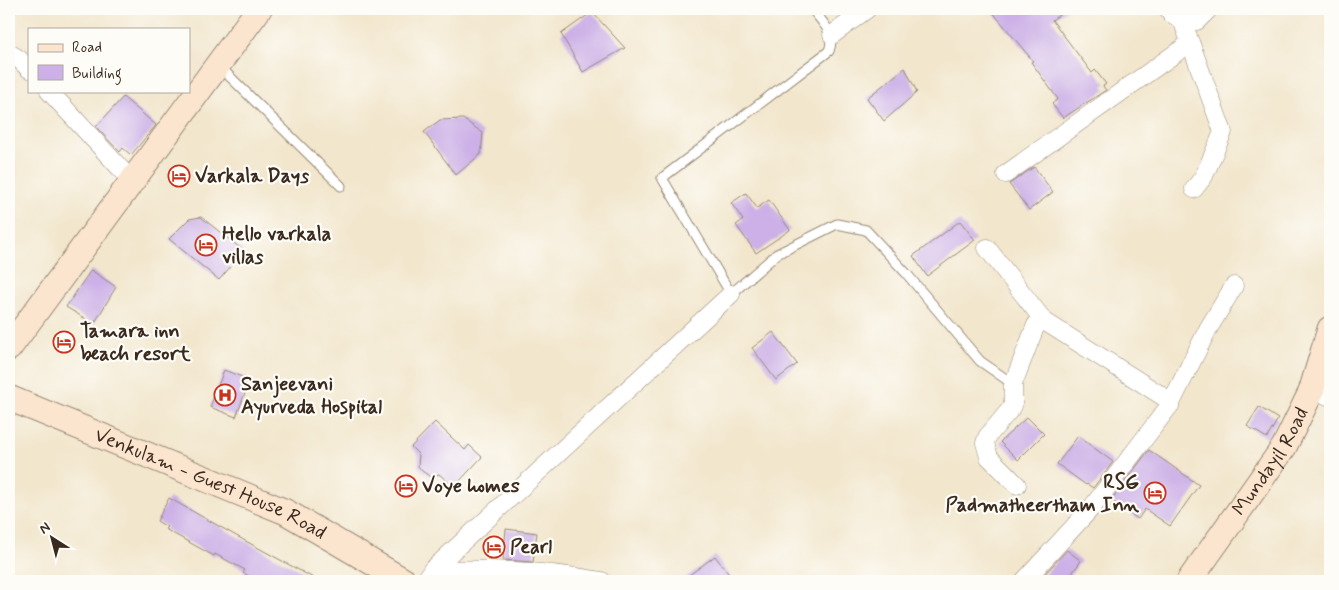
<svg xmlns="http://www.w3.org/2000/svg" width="1339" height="590" viewBox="0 0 1339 590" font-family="Mynerve,sans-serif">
<rect width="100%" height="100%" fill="#fdfcf7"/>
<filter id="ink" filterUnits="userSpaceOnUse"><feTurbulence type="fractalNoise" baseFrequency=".02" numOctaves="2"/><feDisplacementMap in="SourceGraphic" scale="10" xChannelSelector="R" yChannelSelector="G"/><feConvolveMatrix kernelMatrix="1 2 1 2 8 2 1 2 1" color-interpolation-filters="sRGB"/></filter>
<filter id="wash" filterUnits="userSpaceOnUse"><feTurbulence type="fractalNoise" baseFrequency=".0096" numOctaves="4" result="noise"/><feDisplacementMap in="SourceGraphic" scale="20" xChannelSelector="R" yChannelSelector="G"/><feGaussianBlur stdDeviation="1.12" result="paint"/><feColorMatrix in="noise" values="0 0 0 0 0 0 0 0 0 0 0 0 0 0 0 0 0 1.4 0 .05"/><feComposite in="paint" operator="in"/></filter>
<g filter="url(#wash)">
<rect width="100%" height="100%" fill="#f2e6cc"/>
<g id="blocks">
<g fill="#ccb0e7">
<polygon points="990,9 1068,9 1052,20 1092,73 1095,70 1106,84 1103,86 1106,90 1063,118 1052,104 1058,99 1031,62 1033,61"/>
<polygon points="592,12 625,48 583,72 561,34"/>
<polygon points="905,68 917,92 884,121 867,98"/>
<polygon points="123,97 156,125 131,155 123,148 120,152 96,127"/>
<polygon points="463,119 483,133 481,154 456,175 424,132 440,120"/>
<polygon points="1034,167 1053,192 1029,210 1009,184"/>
<polygon points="746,193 757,208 769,200 790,230 756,253 736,225 743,220 731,203"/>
<polygon points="201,217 244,251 219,280 169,239 189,219"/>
<polygon points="960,221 975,240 927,276 913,256"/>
<polygon points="91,270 116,287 94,324 66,307"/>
<polygon points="773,332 797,364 776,380 752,348"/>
<polygon points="224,370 250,380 236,417 210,407"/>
<polygon points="1259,407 1278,419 1267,438 1247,426"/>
<polygon points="1027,417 1044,434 1018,460 1000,442"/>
<polygon points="435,422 465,450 469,445 482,457 454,487 439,474 431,477 422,471 418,466 419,455 411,447"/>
<polygon points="1078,436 1113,462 1093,488 1087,484 1086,485 1057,464"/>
<polygon points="1149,450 1199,485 1170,526 1145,509 1138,519 1111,500"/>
<polygon points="169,498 240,538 319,581 258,581 243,573 245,570 215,554 214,556 165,529 167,527 157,521"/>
<polygon points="506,529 537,533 533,562 503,560"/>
<polygon points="1067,550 1081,561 1066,581 1051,581 1043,576"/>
<polygon points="715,556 734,581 681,581"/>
</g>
</g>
</g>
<g filter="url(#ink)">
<use href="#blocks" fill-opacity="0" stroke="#968875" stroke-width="1"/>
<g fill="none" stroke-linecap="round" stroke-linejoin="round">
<g stroke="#968875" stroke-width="11">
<g id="lane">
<path d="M812 9C822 22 836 33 829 51L662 178 731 294 777 254 837 224 866 230 906 273 980 361 1013 384"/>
<polyline points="218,65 341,186"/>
</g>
</g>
<g stroke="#968875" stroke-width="19">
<g id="street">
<polyline points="1168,9 1172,14 1182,20 1223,132 1204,176 1194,189"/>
<polyline points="1182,20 1197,21 1209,9"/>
<polyline points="832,35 867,9"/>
<polyline points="9,53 19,59 29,69"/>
<polyline points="49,91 132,181"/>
<polyline points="1006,174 1190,43"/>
<polyline points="987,248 1044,321"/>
<polyline points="1312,388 1330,397"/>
<polyline points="1170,405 1208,329 1234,286"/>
<polyline points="1017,485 989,457 985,443 987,437 1013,406 1013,384 1036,325 1044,321 1167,399 1170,405 1093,506 1024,581"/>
<path d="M432 570C490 568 545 571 602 581"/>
<polyline points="425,581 432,570 731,294"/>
</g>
</g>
<g stroke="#968875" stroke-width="27">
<g id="secondary">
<polyline points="9,348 259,9"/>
<path id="s1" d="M9 398 286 512 404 581"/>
<path id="s2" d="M1189 581 1284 447 1311 392 1330 329"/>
</g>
</g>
<use href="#lane" stroke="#fff" stroke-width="9"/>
<use href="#street" stroke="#fff" stroke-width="18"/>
<use href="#secondary" stroke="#fbe5cf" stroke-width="25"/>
</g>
</g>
<defs>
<g id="hotel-ring" transform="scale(1.125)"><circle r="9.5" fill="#fdfcf7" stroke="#c8321e" stroke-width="1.5"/><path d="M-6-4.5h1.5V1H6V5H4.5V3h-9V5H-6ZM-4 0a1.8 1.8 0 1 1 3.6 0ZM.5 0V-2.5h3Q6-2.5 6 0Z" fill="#c8321e"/></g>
<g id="hospital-ring" transform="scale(1.125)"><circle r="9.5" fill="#fdfcf7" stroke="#c8321e" stroke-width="1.5"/><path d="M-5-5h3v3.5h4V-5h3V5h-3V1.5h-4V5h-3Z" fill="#c8321e"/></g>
</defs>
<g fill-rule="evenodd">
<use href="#hotel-ring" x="179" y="176"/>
<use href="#hotel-ring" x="206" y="245"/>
<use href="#hotel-ring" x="64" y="342"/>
<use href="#hospital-ring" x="225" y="395"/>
<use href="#hotel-ring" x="406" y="486"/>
<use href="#hotel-ring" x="1155" y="493"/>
<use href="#hotel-ring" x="494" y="547"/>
</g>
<g text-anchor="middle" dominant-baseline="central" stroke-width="4.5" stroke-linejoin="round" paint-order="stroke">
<g font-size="20" font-weight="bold" fill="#3b2a1e" stroke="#fdfcf7" text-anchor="start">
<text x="195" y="176">Varkala Days</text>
<text x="222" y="234">Hello varkala<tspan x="222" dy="23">villas</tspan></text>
<text x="80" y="331">Tamara inn<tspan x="80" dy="23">beach resort</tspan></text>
<text x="241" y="384">Sanjeevani<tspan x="241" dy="23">Ayurveda Hospital</tspan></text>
<text x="1139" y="482" text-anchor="end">RSG<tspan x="1139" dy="23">Padmatheertham Inn</tspan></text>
<text x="422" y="486">Voye homes</text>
<text x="510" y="547">Pearl</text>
</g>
<g font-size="20" fill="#3b2a1e" stroke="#fdfcf7">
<text stroke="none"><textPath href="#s2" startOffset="145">Mundayil Road</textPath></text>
<text stroke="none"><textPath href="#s1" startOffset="219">Venkulam - Guest House Road</textPath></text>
</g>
</g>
<rect width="1339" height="590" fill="none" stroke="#fdfcf7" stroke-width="30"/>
<rect x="28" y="28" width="162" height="65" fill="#fdfcf7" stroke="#afa8a0"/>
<rect x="38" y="44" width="25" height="8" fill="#fbe5cf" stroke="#afa8a0"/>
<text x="72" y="52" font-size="15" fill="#3b2a1e">Road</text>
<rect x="38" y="65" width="25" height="15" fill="#ccb0e7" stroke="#afa8a0"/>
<text x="72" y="78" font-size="15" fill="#3b2a1e">Building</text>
<g transform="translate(52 538) rotate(324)" stroke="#fdfcf7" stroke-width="4" paint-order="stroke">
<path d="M0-4L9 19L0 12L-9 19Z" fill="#3b2a1e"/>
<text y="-8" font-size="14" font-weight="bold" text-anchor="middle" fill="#3b2a1e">N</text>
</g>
</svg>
